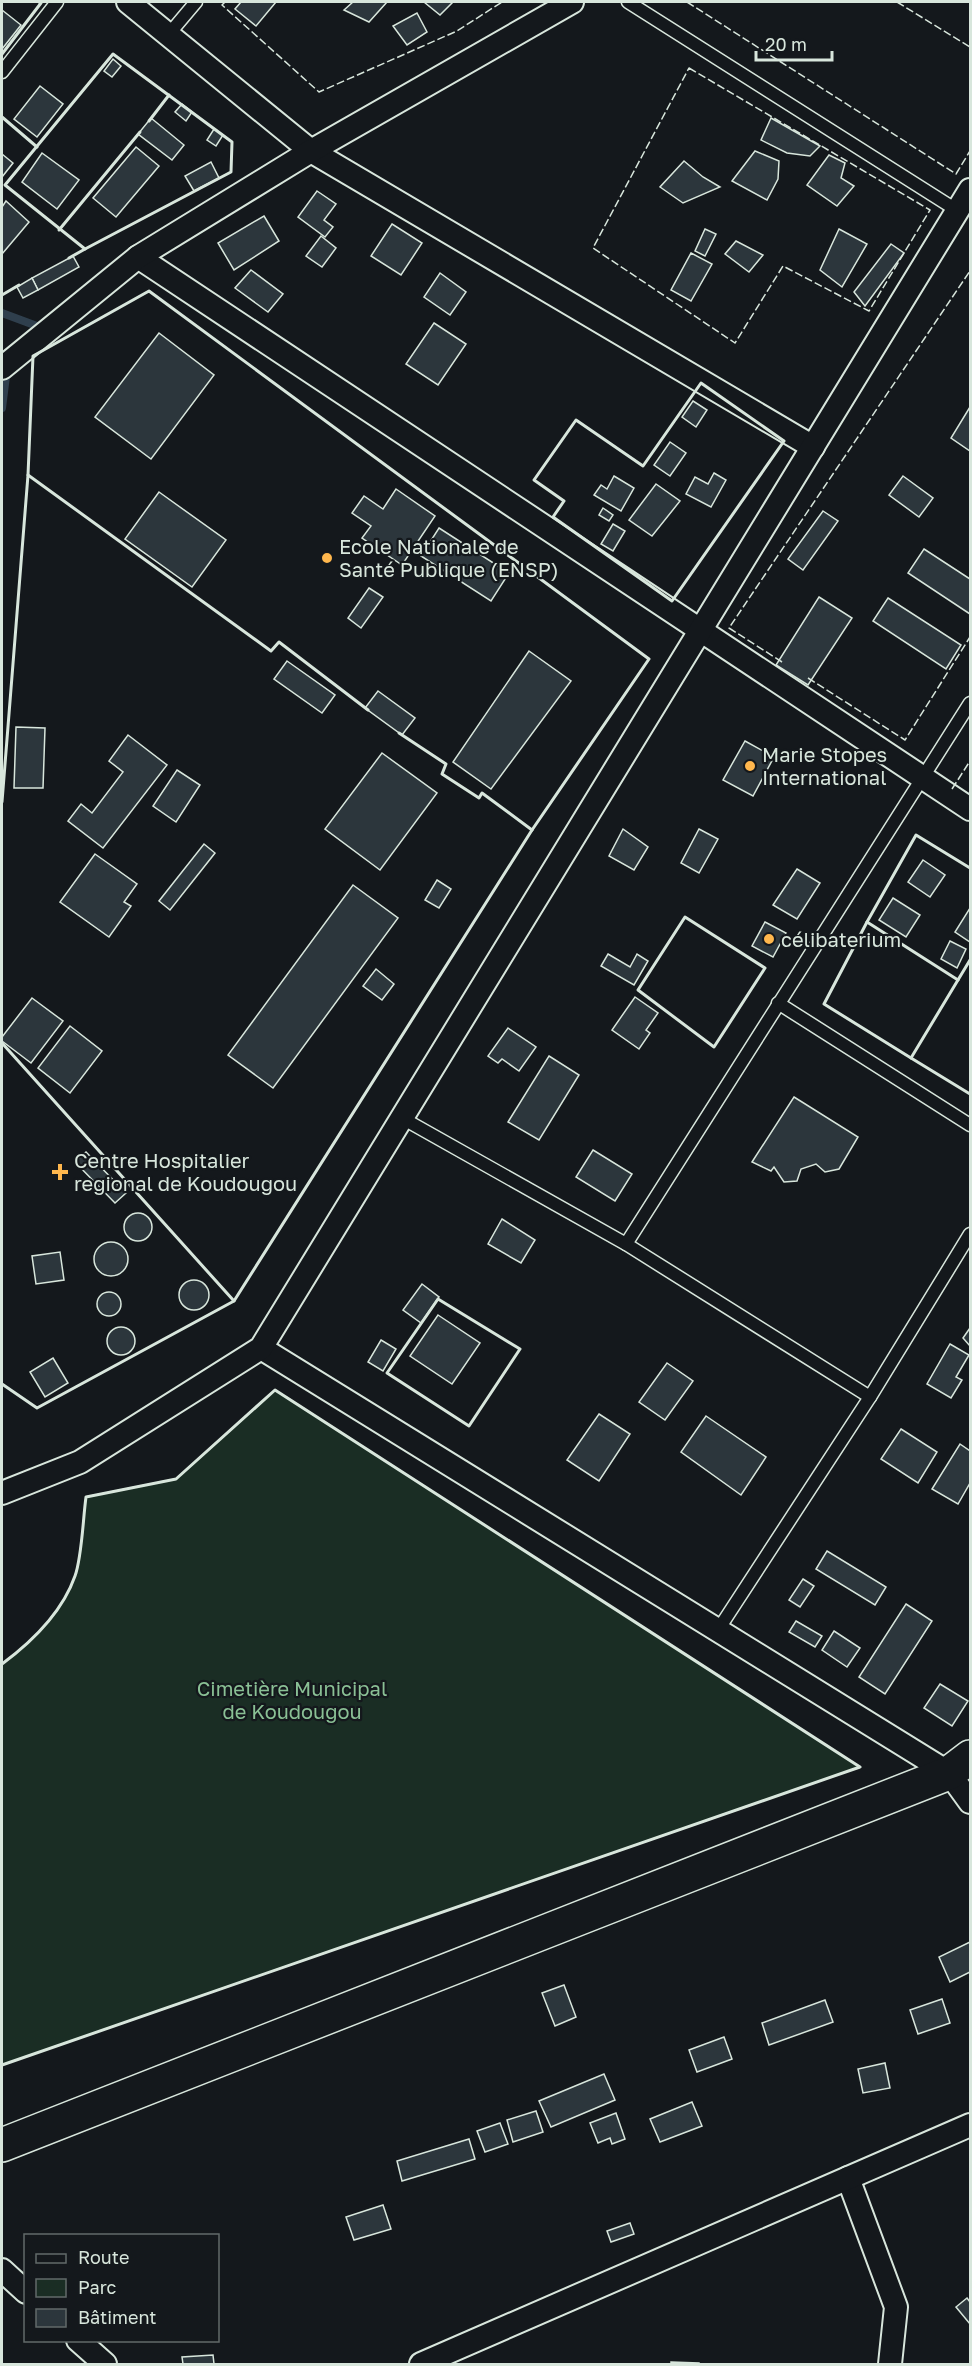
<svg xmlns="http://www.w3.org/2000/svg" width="972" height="2366" viewBox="0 0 972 2366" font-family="'Golos Text',sans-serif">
<rect width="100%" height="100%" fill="#14181c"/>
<path fill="#1a2d24" stroke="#939e99" stroke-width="1.5" d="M275 1390 860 1767 2 2065V1664C33 1641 62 1613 75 1576 82 1557 83 1518 86 1497L176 1479Z"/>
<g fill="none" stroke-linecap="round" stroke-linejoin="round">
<g stroke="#2f3f4d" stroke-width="8">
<polyline points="2,313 45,329"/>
<polyline points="2,408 7,368"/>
</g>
</g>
<g fill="#2c363c" stroke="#d8e6dc" stroke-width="1.5">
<polygon points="241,2 276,2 256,26 235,9"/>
<polygon points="353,2 387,2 369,22 344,10"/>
<polygon points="424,2 453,2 440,15"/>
<polygon points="2,10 21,25 2,49"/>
<polygon points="417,13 427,32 407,45 393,26"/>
<polygon points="113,59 121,66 112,77 104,71"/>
<polygon points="40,86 63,104 37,137 14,119"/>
<polygon points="182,104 192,112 186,121 175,112"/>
<polygon points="151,118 184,145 172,160 138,134"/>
<polygon points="771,118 820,146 810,156 787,153 761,140"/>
<polygon points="214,129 223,135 216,146 207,140"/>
<polygon points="136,147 159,166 116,217 93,198"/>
<polygon points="755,151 779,161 778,179 767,200 732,181"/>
<polygon points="42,153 79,180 57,209 22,182"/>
<polygon points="2,154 13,163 2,177"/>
<polygon points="829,155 845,163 841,178 854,186 837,206 807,185"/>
<polygon points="684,161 703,177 720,187 683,203 660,187"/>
<polygon points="211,162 219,178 194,191 185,176"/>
<polygon points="317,191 336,204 324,220 333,227 325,237 298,217"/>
<polygon points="6,201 29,222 2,254 2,207"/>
<polygon points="264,216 279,241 234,270 218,243"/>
<polygon points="392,224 422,243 401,275 371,256"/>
<polygon points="705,229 716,234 705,256 695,251"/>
<polygon points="839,229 867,244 842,287 820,270"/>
<polygon points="321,236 336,248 322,267 306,256"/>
<polygon points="736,241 763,255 749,272 725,254"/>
<polygon points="891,244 904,253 865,306 854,292"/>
<polygon points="691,253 712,264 691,301 671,290"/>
<polygon points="73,256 79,267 38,290 32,278"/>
<polygon points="251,270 283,294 268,312 235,288"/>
<polygon points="440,273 466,292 450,315 424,297"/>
<polygon points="32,278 38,290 23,298 17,287"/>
<polygon points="434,323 466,344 438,385 406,364"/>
<polygon points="159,333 214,375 151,459 95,417"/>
<polygon points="693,401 707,410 696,427 682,417"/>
<polygon points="970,407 970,451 951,438"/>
<polygon points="670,442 686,453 670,476 654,465"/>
<polygon points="714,473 726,480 711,507 686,494 695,477 708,484"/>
<polygon points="614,476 634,488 621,511 594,495 601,485 607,489"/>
<polygon points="903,476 933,498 919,517 889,495"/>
<polygon points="656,484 680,501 652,536 629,520"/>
<polygon points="396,489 435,516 402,565 362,538 371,526 352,513 364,496 383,509"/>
<polygon points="159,492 226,540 192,587 125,539"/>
<polygon points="603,508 613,515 609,521 599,515"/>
<polygon points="823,511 838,521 803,570 788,559"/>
<polygon points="613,524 625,531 613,551 601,544"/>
<polygon points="439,528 509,573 491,601 421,556"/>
<polygon points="924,549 970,579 970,614 908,573"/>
<polygon points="369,588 383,597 361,628 348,618"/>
<polygon points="819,597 852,618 808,685 776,665"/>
<polygon points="888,598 961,645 946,669 873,621"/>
<polygon points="529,651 571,681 491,789 453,762"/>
<polygon points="287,661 335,695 322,713 274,679"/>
<polygon points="378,691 415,718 402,735 365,708"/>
<polygon points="16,727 45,728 43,788 14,788"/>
<polygon points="128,735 167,765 103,848 68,821 81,804 92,813 123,772 109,761"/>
<polygon points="745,741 774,757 753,796 723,780"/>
<polygon points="382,753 437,793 380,870 325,829"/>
<polygon points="177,770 200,785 176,822 153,806"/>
<polygon points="623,829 648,847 634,870 609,856"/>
<polygon points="699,829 718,839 699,873 681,863"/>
<polygon points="204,844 215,853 170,910 159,901"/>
<polygon points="95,854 137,884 124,902 131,906 109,937 60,902"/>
<polygon points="923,860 945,875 930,897 908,882"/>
<polygon points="797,869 820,883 797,919 773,905"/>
<polygon points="437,880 451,889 439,908 425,900"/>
<polygon points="353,885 398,918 273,1088 228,1055"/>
<polygon points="893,898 920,915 906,937 879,920"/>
<polygon points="970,908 970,942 955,932"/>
<polygon points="765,922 786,933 773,957 752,946"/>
<polygon points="950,941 966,949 957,968 941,959"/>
<polygon points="608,954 630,967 637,954 648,961 634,985 601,966"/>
<polygon points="376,969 394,984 382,1000 363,986"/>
<polygon points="635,997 658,1013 646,1030 650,1033 639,1049 612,1030"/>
<polygon points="32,998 63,1021 31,1063 2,1041 2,1037"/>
<polygon points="70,1026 102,1051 70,1093 38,1068"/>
<polygon points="508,1028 536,1047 519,1071 502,1059 498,1063 488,1056"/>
<polygon points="549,1056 579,1075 539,1140 508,1122"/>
<polygon points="794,1097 858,1137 839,1169 825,1172 816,1164 801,1169 797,1181 784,1182 774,1167 771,1171 752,1162"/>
<polygon points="593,1150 632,1174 615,1201 576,1177"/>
<polygon points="86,1152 126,1193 115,1203 75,1162"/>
<circle cx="138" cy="1227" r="14"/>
<polygon points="502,1219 535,1240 521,1263 488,1244"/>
<circle cx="111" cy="1259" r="17"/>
<polygon points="60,1252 64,1280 36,1284 32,1256"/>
<circle cx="194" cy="1295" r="15"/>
<polygon points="422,1284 439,1297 421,1323 403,1310"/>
<circle cx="109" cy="1304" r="12"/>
<polygon points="438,1315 480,1343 452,1384 410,1356"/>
<circle cx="121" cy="1341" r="14"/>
<polygon points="970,1328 970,1346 963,1338"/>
<polygon points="381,1340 396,1349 383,1371 368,1362"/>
<polygon points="950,1344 969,1355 956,1377 962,1380 951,1398 927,1384"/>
<polygon points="53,1358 68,1383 45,1397 30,1372"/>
<polygon points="667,1363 693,1381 665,1420 639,1402"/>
<polygon points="599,1414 630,1434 599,1481 567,1460"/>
<polygon points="706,1416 766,1457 741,1495 681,1452"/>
<polygon points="901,1429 937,1452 918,1483 881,1459"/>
<polygon points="960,1444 970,1451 970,1483 958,1504 932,1489"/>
<polygon points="827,1551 886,1587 875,1605 816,1569"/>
<polygon points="803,1579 814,1586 800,1607 789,1600"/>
<polygon points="906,1604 932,1621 885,1694 859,1677"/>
<polygon points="796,1621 822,1636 815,1647 789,1632"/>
<polygon points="834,1631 860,1648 847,1667 822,1650"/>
<polygon points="940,1684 968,1701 952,1726 924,1708"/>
<polygon points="970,1942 970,1972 950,1982 939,1957"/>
<polygon points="564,1985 576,2017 555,2026 542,1993"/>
<polygon points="942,1999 950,2023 918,2034 910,2010"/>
<polygon points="825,2000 833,2022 769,2045 762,2023"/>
<polygon points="724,2037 732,2059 697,2072 689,2050"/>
<polygon points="885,2063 890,2088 863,2093 858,2069"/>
<polygon points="604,2074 615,2100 551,2127 539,2101"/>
<polygon points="692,2102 702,2126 660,2142 650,2119"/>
<polygon points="536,2111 543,2132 513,2142 507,2120"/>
<polygon points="616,2113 625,2139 612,2144 610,2138 598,2143 590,2123"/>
<polygon points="500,2123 508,2144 485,2152 477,2131"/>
<polygon points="469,2139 475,2159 402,2181 397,2161"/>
<polygon points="383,2205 391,2229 354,2240 346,2217"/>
<polygon points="630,2223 634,2234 611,2242 607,2231"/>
<polygon points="967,2298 970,2302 970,2324 956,2307"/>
<polygon points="213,2355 214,2364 183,2364 182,2357"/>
<polygon points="671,2362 699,2363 699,2364 671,2364"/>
</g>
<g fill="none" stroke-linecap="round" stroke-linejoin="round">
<g stroke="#d8e6dc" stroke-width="15">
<g id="lane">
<polyline points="628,2 958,211"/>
<polyline points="169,34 196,2"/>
<polyline points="2,72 57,2"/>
<polyline points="778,1003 970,1125"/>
<polyline points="402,1118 626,1244 870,1397"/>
<polyline points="626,1244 970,703"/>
<polyline points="718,1630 870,1397 970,1234"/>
</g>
</g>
<g stroke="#d8e6dc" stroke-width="26">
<g id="street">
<polyline points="128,2 311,151 813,447"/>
<polyline points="138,257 970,809"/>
<polyline points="2,368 138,257 311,151 572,2"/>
<polyline points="261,1348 949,1773 970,1802"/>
<polyline points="2,1493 80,1462 261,1348 970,190"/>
<polyline points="848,2178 896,2307 890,2364"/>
<polyline points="2,2270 26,2292"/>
<polyline points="78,2340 105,2364"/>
<polyline points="421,2364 970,2125"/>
</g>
</g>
<g stroke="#d8e6dc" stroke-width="36">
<polyline id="secondary" points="2,2145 949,1773 970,1757"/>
</g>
<use href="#lane" stroke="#14181c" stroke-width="12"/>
<use href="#street" stroke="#14181c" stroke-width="22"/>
<use href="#secondary" stroke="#14181c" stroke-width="33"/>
<g stroke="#d8e6dc" stroke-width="1.5" stroke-dasharray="8 3" stroke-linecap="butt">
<polyline points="225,2 222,5 319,92 457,31 502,2"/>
<polyline points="687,2 956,174 970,151"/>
<polyline points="897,2 970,47"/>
<polygon points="689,68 930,210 869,311 783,266 735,343 593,248"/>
<polyline points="782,662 729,628 970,271"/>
<polyline points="808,678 905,740 970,637"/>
<polyline points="952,789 970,761"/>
</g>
<g stroke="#d8e6dc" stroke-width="3">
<polyline points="2,54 41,3 39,2"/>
<polygon points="113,54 232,142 231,172 85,249 5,185"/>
<polyline points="2,117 37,147"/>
<polyline points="149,121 169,95"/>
<polyline points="59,230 140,132"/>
<polyline points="69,258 85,249"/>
<polyline points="2,295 19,285"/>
<polygon points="701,383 784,441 672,601 553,517 564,501 534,480 576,420 643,466"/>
<polyline points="399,733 446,764 442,774 479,798 482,793 532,830"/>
<polyline points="2,802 28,475"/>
<polygon points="685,917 765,968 714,1047 638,990"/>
<polyline points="867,922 824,1004 911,1058"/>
<polyline points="970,960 911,1058 970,1094"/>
<polyline points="958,980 867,922 916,835 970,868"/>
<polyline points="2,1043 234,1301"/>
<polygon points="438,1299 520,1349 469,1426 387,1373"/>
<polyline points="2,1384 37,1408 234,1301 532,830 649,659 149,291 33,356 28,475 271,651 279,642 368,710"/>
<path d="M2 1664C33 1641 62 1613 75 1576 82 1557 83 1518 86 1497L176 1479 275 1390 860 1767 2 2065"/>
</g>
</g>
<g fill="#ffb74d" stroke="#14181c" stroke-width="2">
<circle cx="327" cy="558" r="6"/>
<circle cx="750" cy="766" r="6"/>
<circle cx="769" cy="939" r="6"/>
<path d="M57 1163h6v6h6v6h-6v6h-6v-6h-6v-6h6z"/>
</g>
<g text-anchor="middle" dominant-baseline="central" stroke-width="4.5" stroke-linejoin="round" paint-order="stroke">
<g font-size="20" fill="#d8e6dc" stroke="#14181c" text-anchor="start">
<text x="339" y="546">Ecole Nationale de<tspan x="339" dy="23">Santé Publique (ENSP)</tspan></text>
<text x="762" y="754">Marie Stopes<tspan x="762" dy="23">International</tspan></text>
<text x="781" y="939">célibaterium</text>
<text x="74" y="1160">Centre Hospitalier<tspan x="74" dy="23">regional de Koudougou</tspan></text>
</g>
<g font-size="20" fill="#8ac095" stroke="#14181c">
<text x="292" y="1688">Cimetière Municipal<tspan x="292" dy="23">de Koudougou</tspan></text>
</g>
</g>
<rect width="972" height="2366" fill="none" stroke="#d8e6dc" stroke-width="6"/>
<rect x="24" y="2234" width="195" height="108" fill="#14181c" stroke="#626a69" stroke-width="1.5"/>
<rect x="36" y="2254" width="30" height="9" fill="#14181c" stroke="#626a69" stroke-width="1.5"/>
<text x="78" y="2264" font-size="18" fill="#d8e6dc">Route</text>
<rect x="36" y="2279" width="30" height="18" fill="#1a2d24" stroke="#626a69" stroke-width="1.5"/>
<text x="78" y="2294" font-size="18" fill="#d8e6dc">Parc</text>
<rect x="36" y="2309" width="30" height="18" fill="#2c363c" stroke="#626a69" stroke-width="1.5"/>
<text x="78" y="2324" font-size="18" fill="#d8e6dc">Bâtiment</text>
<path d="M756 51v9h76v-9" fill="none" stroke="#d8e6dc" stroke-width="3"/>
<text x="765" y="51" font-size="18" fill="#d8e6dc" stroke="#14181c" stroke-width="4.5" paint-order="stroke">20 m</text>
</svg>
